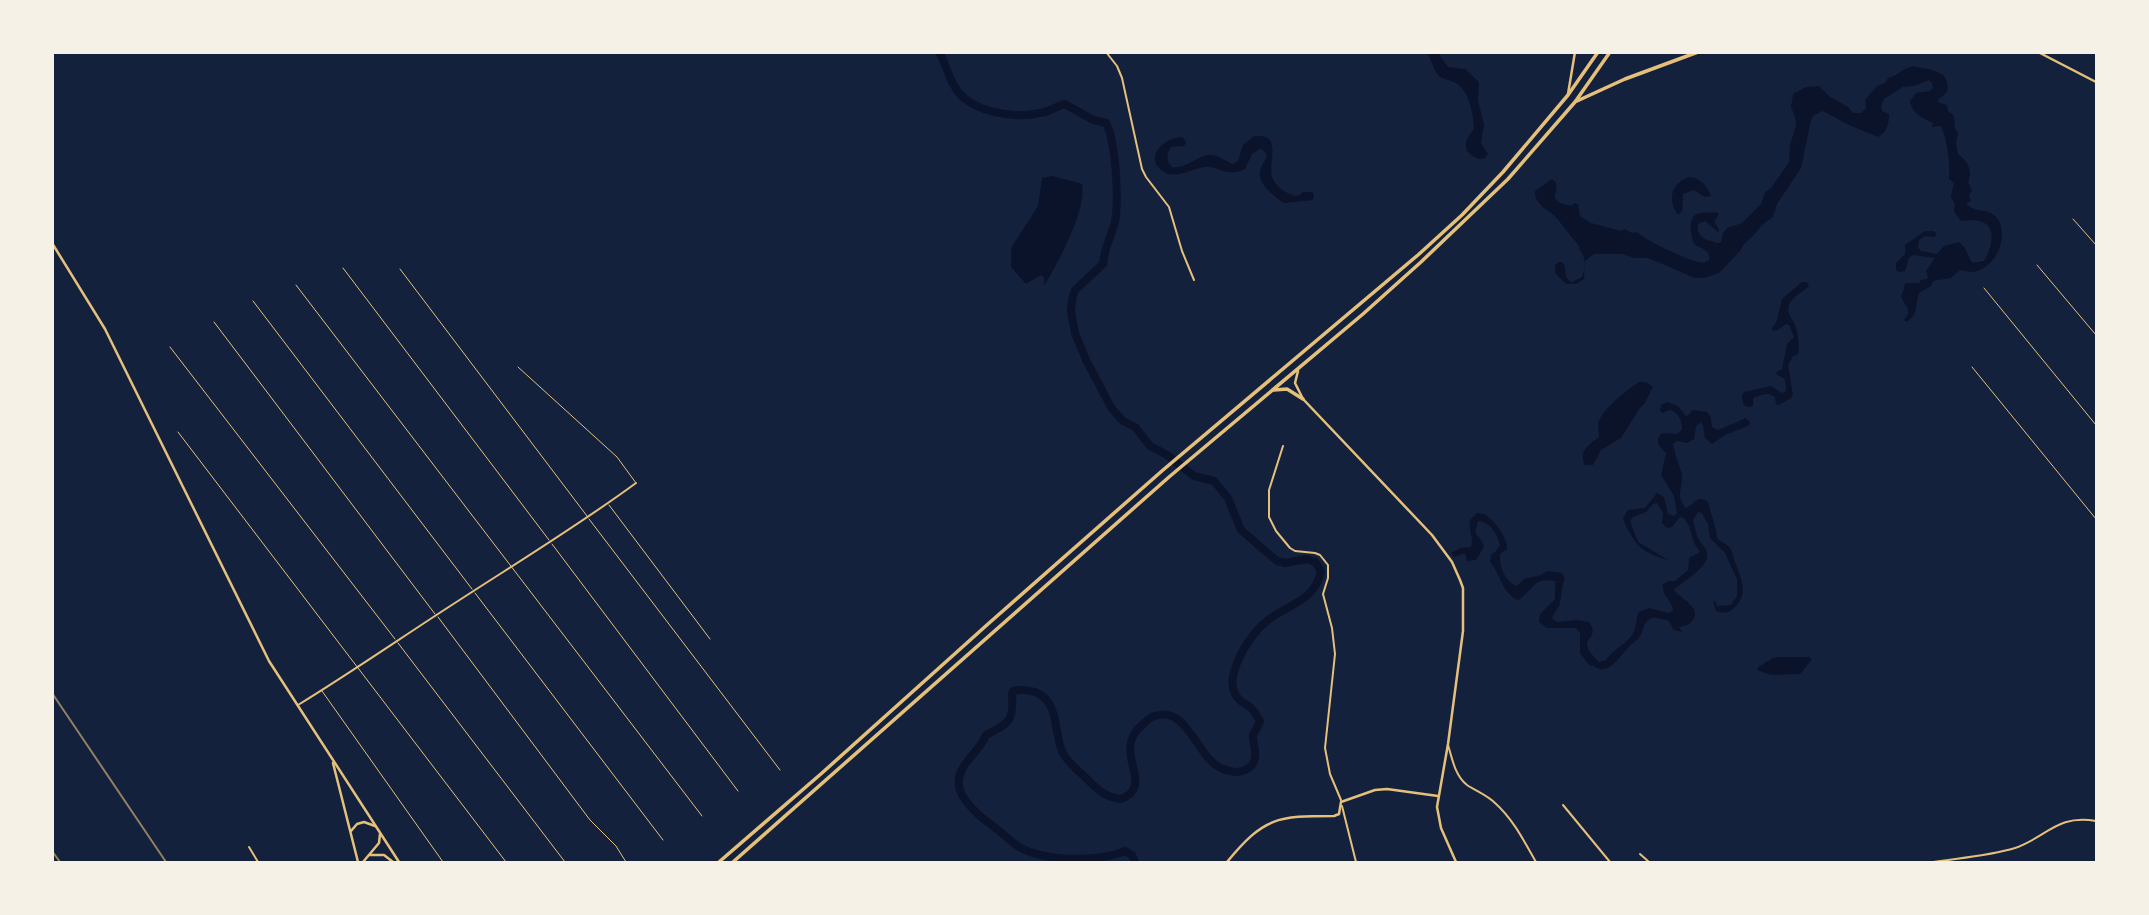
<svg xmlns="http://www.w3.org/2000/svg" width="2149" height="915" viewBox="0 0 2149 915" font-family="Montserrat,sans-serif">
<rect width="100%" height="100%" fill="#14213d"/>
<g fill="#0b132b">
<path d="M1427 53H1438L1448 67 1465 69 1479 82 1478 100 1484 125 1481 143 1488 154C1483 164 1473 157 1467 151 1464 142 1468 136 1474 129 1473 114 1470 92 1456 83 1451 80 1445 80 1440 77 1433 71 1432 60 1427 53Z"/>
<path d="M1914 66C1929 70 1952 70 1947 92L1938 100V102L1947 105 1948 111 1954 116 1955 129 1958 133 1956 143 1958 154C1966 160 1974 170 1968 182L1972 191 1969 195 1971 201 1966 204C1975 213 1988 208 1996 217 2012 236 1994 272 1970 272 1968 272 1962 270 1960 270L1951 278 1933 281 1931 286 1919 293C1915 304 1919 315 1906 322L1904 320 1908 314V309C1896 289 1903 301 1905 283H1919L1921 280 1927 279 1928 277 1926 271 1935 258 1913 255 1909 258 1905 271 1899 272 1896 270V263L1905 254V245L1925 231H1934L1936 233 1935 237 1925 236 1919 240 1918 247 1921 251 1937 254 1944 246 1959 242C1970 251 1967 258 1973 263L1984 261C1991 250 1999 225 1979 221 1973 219 1967 221 1961 221L1954 212 1955 205 1951 196 1954 183 1949 179C1950 162 1948 143 1941 126L1932 127 1933 123C1924 119 1911 113 1910 101L1916 93 1930 91 1933 88 1932 83 1929 80 1914 86 1903 87 1884 99 1881 107 1882 111 1889 114C1889 124 1887 132 1878 137L1849 125 1823 111 1814 115 1811 120 1801 168 1777 204 1773 217 1762 225 1754 235 1744 244 1740 251 1719 273 1704 278H1695L1648 258H1634L1622 254H1594L1585 261 1584 279 1576 284H1566L1555 273V265L1559 262H1562L1565 266C1566 273 1564 278 1572 282L1582 277C1586 267 1586 257 1579 249V246C1572 237 1565 229 1559 221 1551 209 1535 208 1535 191L1552 179C1560 184 1555 190 1555 198L1560 203 1571 206 1575 203 1578 204 1580 216 1591 223 1621 231 1624 229 1632 233 1637 232C1647 241 1685 259 1698 262 1704 264 1704 262 1709 260 1711 249 1701 249 1694 244 1691 234 1686 216 1700 213 1706 212 1711 213 1717 212L1719 214 1714 222 1719 229V233L1705 221 1698 224C1696 238 1707 240 1718 243L1721 242 1723 233 1727 228 1742 223 1761 204 1765 192 1771 188 1789 162 1790 145 1796 125 1795 117 1791 107 1793 94 1806 87 1819 86 1830 97 1848 107 1853 113H1861L1866 108 1865 100 1877 86 1885 83 1888 78C1899 76 1901 68 1914 66Z"/>
<path d="M1254 136C1285 133 1266 165 1273 179 1277 188 1286 193 1295 196L1300 195 1302 192H1312L1314 195 1313 200 1284 203C1274 196 1258 185 1260 172 1261 166 1265 161 1267 155L1261 148 1252 154 1245 169C1224 178 1224 167 1207 167 1193 167 1178 180 1164 172 1142 158 1164 137 1183 137L1186 143 1184 146 1171 147C1166 155 1166 160 1172 167 1188 169 1198 154 1211 155 1219 155 1226 162 1233 164L1238 161 1243 145Z"/>
<path d="M1053 176 1082 184C1087 210 1058 263 1044 286V278L1041 275 1026 284 1011 267V248L1038 206 1042 178Z"/>
<path d="M1689 177C1700 177 1707 186 1711 196L1705 197 1694 190 1683 194 1682 211 1678 215C1667 200 1671 183 1689 177Z"/>
<path d="M1802 282H1807L1809 286C1804 292 1791 297 1789 305 1786 314 1793 319 1796 327 1798 334 1800 347 1798 354L1793 356 1788 365 1793 395 1791 398 1779 405 1776 404 1775 397C1768 391 1761 395 1753 398V406L1747 407 1743 404 1742 395 1744 392 1771 386 1782 393 1786 391 1785 379 1777 375 1776 372 1782 369 1787 344 1794 337 1789 325 1786 324 1778 330 1773 331 1772 328 1776 323 1782 299Z"/>
<path d="M1639 382H1646L1653 387 1645 403 1640 408 1621 438 1601 450 1593 465H1585C1578 451 1589 445 1599 437 1599 433 1598 429 1598 425 1599 411 1627 390 1639 382Z"/>
<path d="M1667 402 1678 406 1686 416 1690 414 1692 410 1707 412 1711 418 1712 427 1718 430 1746 418 1750 422 1748 426 1725 435 1712 444 1705 438 1703 425 1701 422 1696 426 1694 439 1687 443 1677 441 1673 444C1675 454 1678 462 1681 471 1686 485 1673 494 1686 508 1694 504 1698 494 1708 502 1711 515 1716 525 1717 538 1721 542 1727 544 1730 548 1733 553 1732 554 1734 559 1739 575 1750 591 1736 606 1730 613 1724 614 1716 611L1713 601 1716 602 1717 606 1731 605 1737 596V579L1725 553 1710 538 1708 524 1702 513 1698 512 1693 520C1695 526 1695 530 1697 536 1699 542 1704 545 1706 550 1714 565 1683 581 1674 590 1680 598 1700 607 1694 618 1691 625 1685 626 1679 627L1682 632 1674 630 1669 621C1664 620 1658 617 1652 618 1643 621 1644 630 1640 636 1637 641 1631 644 1628 648 1618 658 1608 678 1592 665L1590 666 1580 653V633L1576 628H1547L1539 622 1540 614 1555 599V581C1531 577 1534 591 1518 600 1503 595 1500 573 1490 562L1491 555 1496 551 1500 545C1497 534 1491 522 1478 521L1475 533 1482 541 1484 547 1476 560 1467 561 1465 553 1454 557 1451 553 1460 548 1471 547C1474 538 1468 530 1470 520L1477 513 1485 514C1495 523 1507 535 1507 549L1500 554C1499 566 1505 582 1517 586L1524 579 1541 575 1547 571 1562 573 1565 579C1561 587 1562 594 1560 603 1559 609 1554 611 1552 618L1557 622 1577 620 1589 622C1603 642 1571 635 1599 662L1606 660C1612 650 1625 645 1632 635 1637 628 1635 620 1639 612L1649 608 1668 613 1673 611C1673 601 1661 596 1663 584L1669 581H1675L1688 570 1689 558 1700 552 1694 543 1689 526 1684 518 1680 517 1672 527 1667 528 1662 523 1663 512 1657 503 1653 504 1646 512 1633 517 1630 521 1638 542 1670 561C1642 552 1637 548 1624 522L1623 518 1628 510 1645 508 1657 493 1664 497 1668 514 1674 516 1677 513 1674 496 1661 475 1666 453 1658 444V438L1662 433 1677 434 1682 430C1682 421 1679 412 1669 410L1663 413 1660 411 1661 405Z"/>
<polygon points="1778,657 1809,657 1812,659 1800,674 1771,675 1757,670 1758,667 1773,658"/>
</g>
<g fill="none" stroke-linecap="round" stroke-linejoin="round">
<path stroke="#0b132b" stroke-width="8" d="M939 52C946 63 948 77 955 87 969 112 1014 119 1040 113 1049 112 1057 106 1065 104L1093 120 1106 123C1116 142 1119 200 1115 222 1111 237 1104 248 1103 264L1075 290 1072 299 1071 312 1075 333 1086 360 1112 409 1123 421 1135 427 1150 446 1167 455 1194 476 1214 481 1228 498 1241 530 1277 561 1285 563 1307 559 1315 562 1321 571C1315 601 1289 604 1268 620 1253 632 1244 646 1237 663 1233 674 1230 683 1235 694 1239 702 1245 703 1251 708 1254 711 1258 717 1260 721 1259 726 1255 730 1253 735 1252 743 1258 753 1254 761 1252 767 1248 769 1242 771 1236 773 1233 772 1226 770 1197 763 1189 704 1155 716 1150 717 1145 722 1142 725 1110 752 1157 785 1121 799 1106 797 1099 791 1089 781 1080 771 1069 765 1063 753 1053 733 1060 701 1035 692 1026 690 1022 689 1013 691L1012 694C1014 722 1009 723 986 735 979 754 956 764 959 786 960 799 980 817 989 823 1000 831 1009 840 1019 847 1046 862 1098 862 1125 851L1132 855 1135 862"/>
<g stroke="#e5c07b" stroke-width="1">
<polyline points="2073,219 2096,245"/>
<polyline points="2037,265 2096,335"/>
<polyline points="343,268 549,540"/>
<polyline points="400,269 587,516"/>
<polyline points="296,285 702,816"/>
<polyline points="1984,288 2096,425"/>
<polyline points="253,301 472,589"/>
<polyline points="214,322 435,614"/>
<polyline points="170,347 395,639"/>
<polyline points="518,367 617,457 636,483"/>
<polyline points="1972,367 2096,519"/>
<polyline points="178,432 506,862"/>
<polyline points="609,505 710,639"/>
<polyline points="589,519 780,770"/>
<polyline points="552,544 738,791"/>
<polyline points="475,593 663,840"/>
<polyline points="438,617 590,820 616,846 626,862"/>
<polyline points="398,643 565,862"/>
<polyline points="322,691 443,862"/>
</g>
<g stroke="#e5c07b" stroke-width="2">
<polyline points="1106,52 1117,66 1122,78 1142,169 1146,177 1169,207 1182,251 1194,280"/>
<polyline points="1283,446 1269,490 1269,517 1276,531 1290,548 1295,551 1315,553 1320,555 1328,565 1328,578 1323,594 1332,628 1335,654 1325,748 1330,774 1341,800"/>
<path d="M298 705C352 672 405 635 458 601 518 562 579 525 636 483"/>
<path d="M1448 745C1452 758 1455 776 1467 785 1476 791 1487 795 1495 803 1513 819 1524 841 1536 862"/>
<polyline points="1563,805 1610,862"/>
<polyline points="1342,806 1356,862"/>
<polyline points="249,847 258,862"/>
<polyline points="1640,854 1649,862"/>
<path d="M1933 862C1959 858 1989 856 2015 848 2047 837 2057 814 2096 821"/>
</g>
<g stroke="#e5c07b" stroke-width="2.5">
<polyline points="2038,52 2096,82"/>
<polyline points="1568,94 1575,52"/>
<polyline points="52,243 105,329 269,661 399,862"/>
<polyline points="1298,371 1295,383 1303,399 1432,535 1452,562 1460,580 1463,588 1463,631 1448,744 1437,807 1441,828 1456,862"/>
<polyline points="333,763 358,862"/>
<polyline points="351,831 357,824 364,822 375,826"/>
<polyline points="370,855 384,855 393,862"/>
<polyline points="363,862 379,843 380,834"/>
<path d="M1227 862C1264 817 1277 816 1334 816L1339 814 1341 802 1375 790 1387 789 1438 796"/>
</g>
<g stroke="#e5c07b" stroke-width="3.5">
<polyline points="1577,101 1625,79 1698,52"/>
<polyline points="1274,390 1287,389 1303,399"/>
<polyline points="719,862 822,773 988,624 1163,470 1418,255 1462,215 1503,172 1568,95 1598,52"/>
<polyline points="733,862 1169,477 1363,314 1421,262 1508,179 1575,102 1610,52"/>
</g>
<g stroke="#918062" stroke-width="2">
<polyline points="52,693 166,862"/>
<polyline points="52,851 60,862"/>
</g>
</g>
<rect width="2149" height="915" fill="none" stroke="#f6f1e7" stroke-width="108"/>
</svg>
